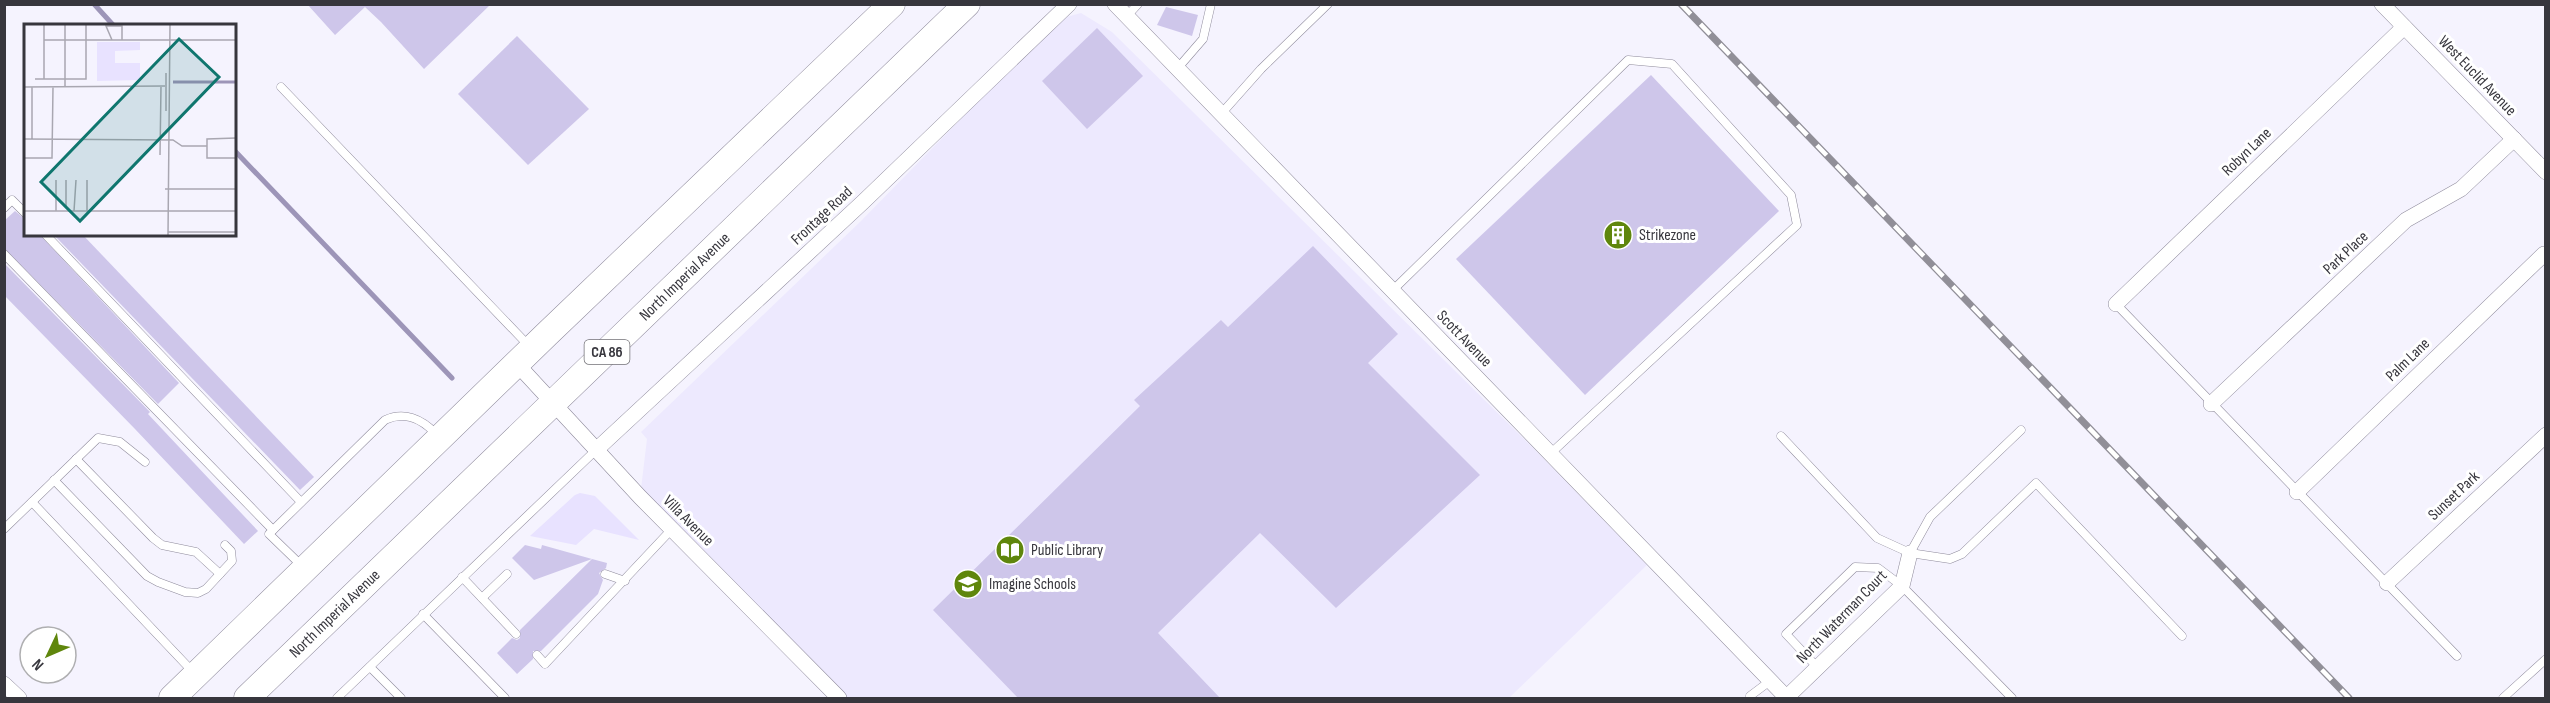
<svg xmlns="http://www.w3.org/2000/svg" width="2550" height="703" viewBox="0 0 2550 703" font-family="'Sofia Sans Condensed',sans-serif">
<rect width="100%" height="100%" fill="#f5f3fe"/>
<polygon fill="#ede9fe" points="1081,13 1112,32 1534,449 1647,565 1509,698 842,698 640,497 647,439 641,432 860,222 1059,19"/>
<polygon fill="#e8e2ff" points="580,493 595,496 639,540 594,529 576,545 530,536 575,495"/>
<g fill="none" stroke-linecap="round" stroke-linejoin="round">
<g stroke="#9d95b8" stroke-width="5">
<polyline points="94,4 114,26"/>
<polyline points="234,150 452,378"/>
</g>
</g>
<g fill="#cec6ea">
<polygon points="307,4 491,4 424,69 381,22 365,7 335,35"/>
<polygon points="1166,7 1198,15 1192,36 1157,25"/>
<polygon points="1097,28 1143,76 1087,129 1042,81"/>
<polygon points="517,36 589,109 528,165 458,94"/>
<polygon points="1651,75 1779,211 1585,395 1456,259"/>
<polygon points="15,211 26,220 26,234 39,234 179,383 158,404 4,248 4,221"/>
<polygon points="53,234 82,234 314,477 300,490"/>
<polygon points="1313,246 1398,334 1368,363 1480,475 1336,608 1260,533 1158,633 1221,699 1019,699 933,610 1140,406 1134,400 1221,320 1228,327"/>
<polygon points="4,263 150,412 148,414 258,531 244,544 135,429 4,295"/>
<polygon points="525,545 541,549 542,545 592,559 534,580 512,558"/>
<polygon points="592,559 607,563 606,568 599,573 603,580 598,594 541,651 533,651 533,659 517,674 497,653 512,638 517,640 520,638 520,630"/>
</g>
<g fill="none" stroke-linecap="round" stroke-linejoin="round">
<g stroke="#8f8b9c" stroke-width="9">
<g id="service">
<polyline points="1127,16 1138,4"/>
<polyline points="1177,69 1203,39 1211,4"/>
<polyline points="281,87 529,346"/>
<polyline points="1221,114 1261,69 1328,4"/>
<polyline points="4,208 12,200 26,214"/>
<polyline points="45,234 301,502"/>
<polyline points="4,254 273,530"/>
<polyline points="1392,291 1628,60 1672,64 1791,195 1797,225 1550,454"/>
<polyline points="2116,304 2457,656"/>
<polyline points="1781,436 1877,538 1910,553 1950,559 1962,554 2036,483 2182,636"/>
<polyline points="76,459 153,538 162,545 196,552 220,574"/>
<polyline points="54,480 147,576 158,582 185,592 198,593 206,589 232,561 231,551 225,545"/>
<polyline points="32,502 193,672"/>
<polyline points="4,529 98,438 120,442 145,462"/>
<polyline points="1910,553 1930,517 2021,430"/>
<path d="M302 566 269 534 385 420C404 411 422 419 436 434"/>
<polyline points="605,574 625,581"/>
<polyline points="462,577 516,634"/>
<polyline points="482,598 507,574"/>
<polyline points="423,614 505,698"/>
<polyline points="537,655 545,664 671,530"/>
<polyline points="370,667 401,698"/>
<polyline points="1818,668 1786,634 1855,567 1878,568 1902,586 2012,698"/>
<polyline points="1750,696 1770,681"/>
<polyline points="337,698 596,450"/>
<polyline points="2503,698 2546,659"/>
</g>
</g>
<g stroke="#8f8b9c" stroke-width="16">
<g id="minor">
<polyline points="1115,4 1787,698"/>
<polyline points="2382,4 2546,172"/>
<polyline points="2116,304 2404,27"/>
<polyline points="517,364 640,497 839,698"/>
<polyline points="2211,404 2406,220 2461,189 2514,139"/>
<polyline points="596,450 863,202 1069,4"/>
<polyline points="2297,492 2544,254"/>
<polyline points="2387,583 2546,435"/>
<polyline points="4,684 19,698"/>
<polyline points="1786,698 1902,586 1910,553"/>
</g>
</g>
<g stroke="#8f8b9c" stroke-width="27">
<g id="trunk">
<polyline points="172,698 547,334 892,4"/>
<polyline points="247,698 967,4"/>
</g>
</g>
<use href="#service" stroke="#fff" stroke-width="8"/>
<use href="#minor" stroke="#fff" stroke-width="15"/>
<use href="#trunk" stroke="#fff" stroke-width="26"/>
<g stroke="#918f98" stroke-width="7">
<polyline id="rail" points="1681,4 2349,698"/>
</g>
<use href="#rail" stroke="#fff" stroke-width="4.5" stroke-dasharray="14" stroke-linecap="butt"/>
</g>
<defs>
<g id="building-disc" transform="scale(1.5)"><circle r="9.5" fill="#5f860c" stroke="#fff"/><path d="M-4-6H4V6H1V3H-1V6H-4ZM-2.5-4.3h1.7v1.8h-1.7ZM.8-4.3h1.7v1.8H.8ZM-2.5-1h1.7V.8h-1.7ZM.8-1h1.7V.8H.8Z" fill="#fff"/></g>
<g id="library-disc" transform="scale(1.5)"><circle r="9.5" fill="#5f860c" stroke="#fff"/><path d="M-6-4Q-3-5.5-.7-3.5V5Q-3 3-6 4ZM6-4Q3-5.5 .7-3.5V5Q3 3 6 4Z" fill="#fff"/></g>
<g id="school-disc" transform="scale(1.5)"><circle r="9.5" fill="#5f860c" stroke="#fff"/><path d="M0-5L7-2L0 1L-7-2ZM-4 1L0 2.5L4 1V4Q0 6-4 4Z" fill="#fff"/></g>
</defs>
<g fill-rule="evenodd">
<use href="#building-disc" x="1618" y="235"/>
<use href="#library-disc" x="1010" y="550"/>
<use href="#school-disc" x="968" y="584"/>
</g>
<g text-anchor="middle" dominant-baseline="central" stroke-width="6" stroke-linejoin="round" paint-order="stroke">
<rect fill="#fff" stroke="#737277" stroke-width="1.5" x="584.5" y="340" width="45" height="24" rx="4.5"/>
<g font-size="15" font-weight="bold" fill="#37363d">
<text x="607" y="352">CA 86</text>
</g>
<g font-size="16" fill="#37363d" stroke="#fff">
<text transform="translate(2477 76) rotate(46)">West Euclid Avenue</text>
<text transform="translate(2247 152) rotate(-44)">Robyn Lane</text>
<text transform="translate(822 216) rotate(-43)">Frontage Road</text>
<text transform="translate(2346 253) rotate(-43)">Park Place</text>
<text transform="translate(685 277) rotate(-44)">North Imperial Avenue</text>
<text transform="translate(1464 339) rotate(46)">Scott Avenue</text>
<text transform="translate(2408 360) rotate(-44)">Palm Lane</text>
<text transform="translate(2454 496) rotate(-43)">Sunset Park</text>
<text transform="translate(688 521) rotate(45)">Villa Avenue</text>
<text transform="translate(335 614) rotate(-44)">North Imperial Avenue</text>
<text transform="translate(1842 617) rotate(-46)">North Waterman Court</text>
</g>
<g font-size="16" fill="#37363d" stroke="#fff" text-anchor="start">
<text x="1639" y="235">Strikezone</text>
<text x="1031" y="550">Public Library</text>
<text x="989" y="584">Imagine Schools</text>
</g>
</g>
<g transform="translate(24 24)">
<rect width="212" height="212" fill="#f5f3fe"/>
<path d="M73 18H116V26L91 27V39H116V56L73 57Z" fill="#e8e2ff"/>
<path fill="none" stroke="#9d95b8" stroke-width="3" d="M149 58H212"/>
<path fill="none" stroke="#a9a7b1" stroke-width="1.5" d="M20 0V55M41 0V63M20 16H212M88 16 82 2H98V16M11 55H62V0M0 63 141 62M142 87V49M212 114 183 115V134H212M0 115 149 116 158 122H183M8 115V63M136 131 137 62M0 134H28L29 63M141 165H212M42 183V156M0 187H212M32 187V156M50 187 52 156M63 187V156M144 208H212M144 211 146 0"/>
<path fill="#0f766e" fill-opacity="0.15" stroke="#0f766e" stroke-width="3" d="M155 15 195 53 56 197 17 158Z"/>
<rect width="212" height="212" fill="none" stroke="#37363d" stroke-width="3"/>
</g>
<rect width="2550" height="703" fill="none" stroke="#37363d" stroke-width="12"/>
<g transform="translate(48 655) rotate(226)"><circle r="28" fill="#ffffff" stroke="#afafb1" stroke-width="1.5"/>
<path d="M0-4.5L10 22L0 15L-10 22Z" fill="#5f860c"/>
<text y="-9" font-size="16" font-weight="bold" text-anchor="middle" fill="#37363d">N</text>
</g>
</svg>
